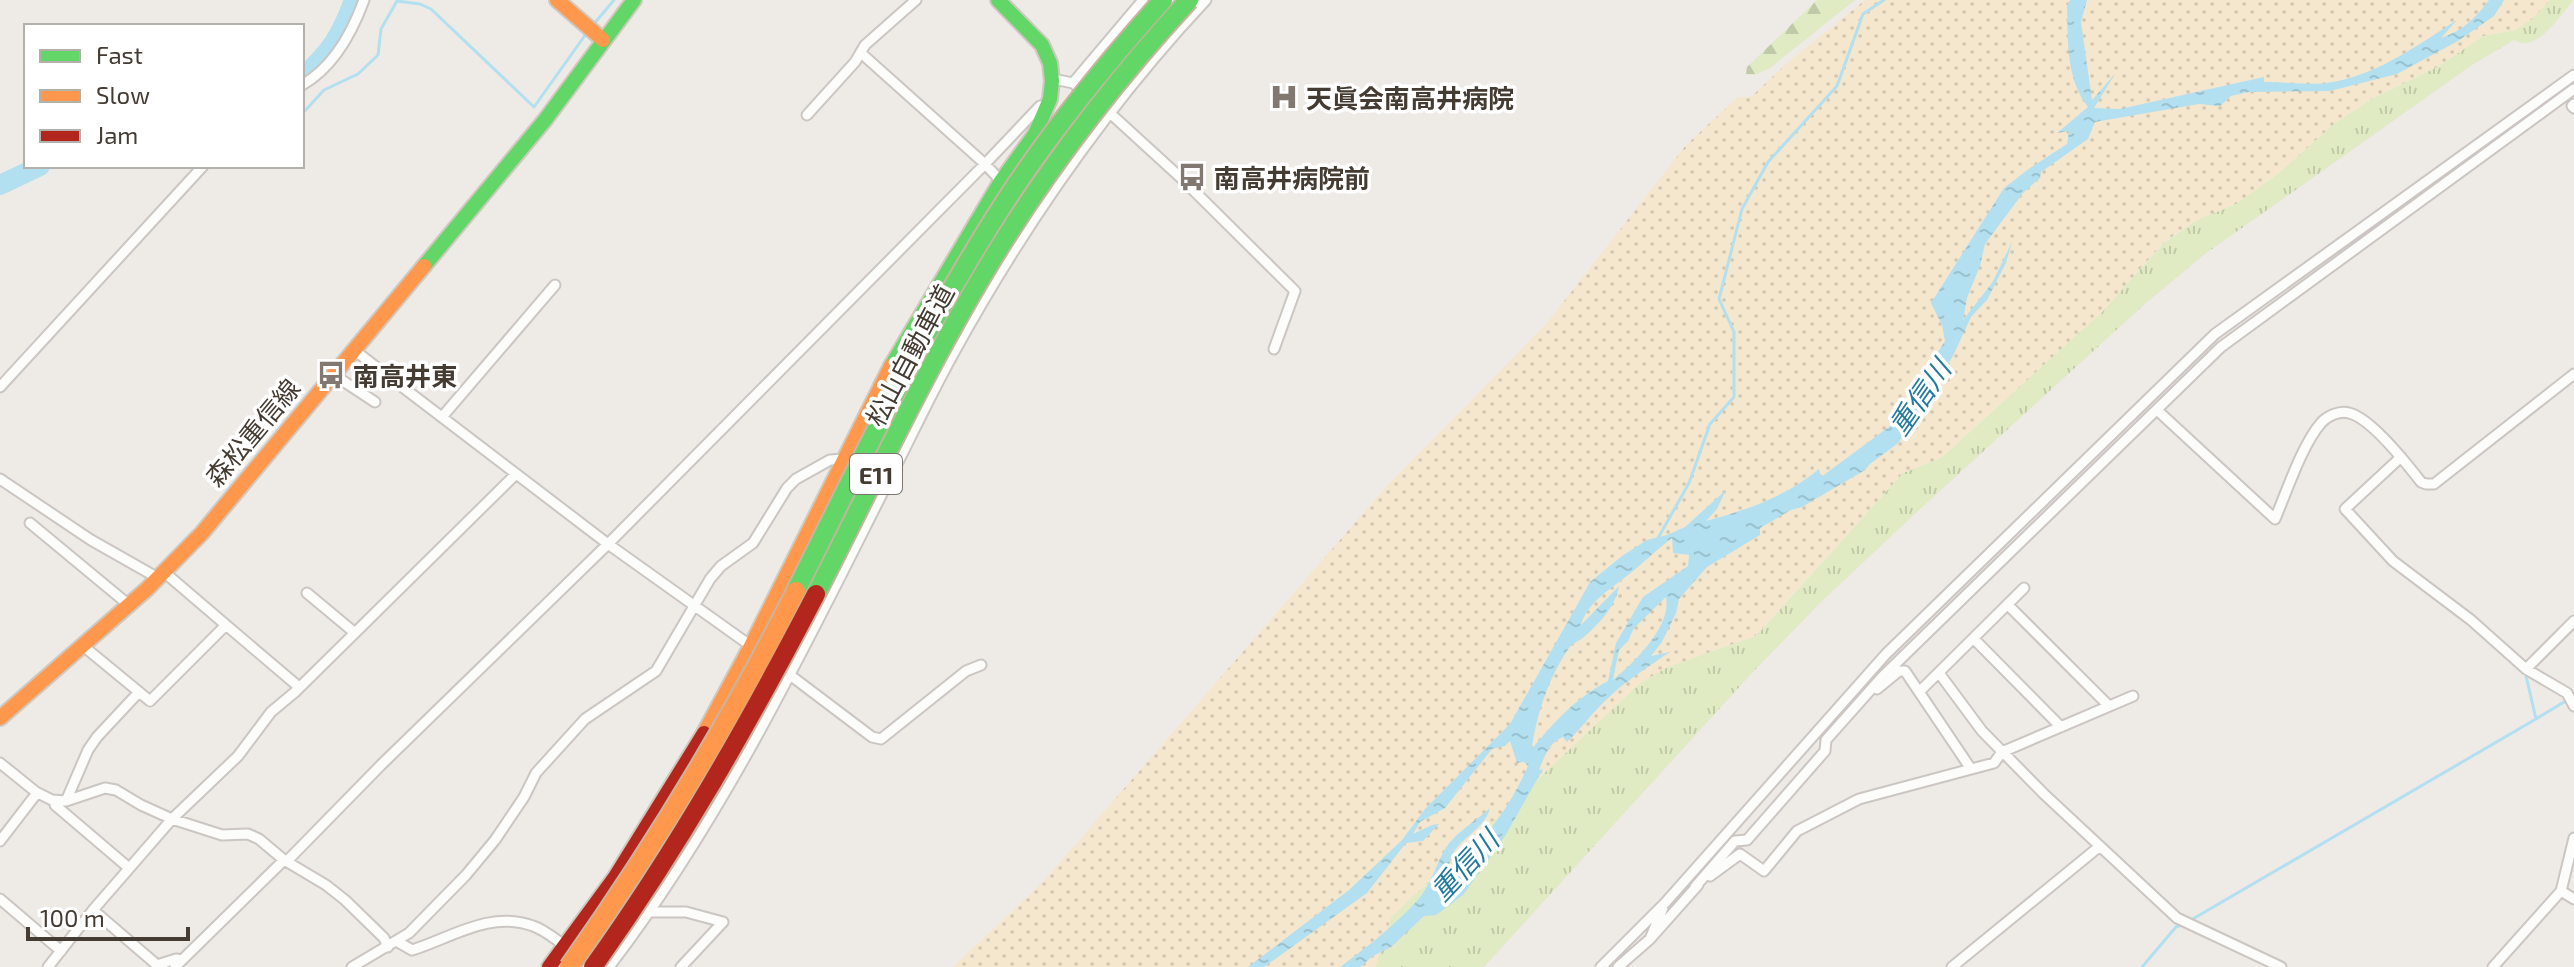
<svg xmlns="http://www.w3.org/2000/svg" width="2574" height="967" viewBox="0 0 2574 967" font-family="'Exo 2','Noto Sans JP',sans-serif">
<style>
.grass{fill:url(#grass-tufts)}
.forest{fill:url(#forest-firs)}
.sand{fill:url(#sand-dots)}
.water{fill:url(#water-ripples);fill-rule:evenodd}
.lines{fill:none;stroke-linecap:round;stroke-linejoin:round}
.stream{stroke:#b2e0f0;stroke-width:3}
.river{stroke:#b2e0f0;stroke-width:20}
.street-casing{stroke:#cbc6c2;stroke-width:13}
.fast-casing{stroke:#cfc8be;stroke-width:18}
.slow-casing{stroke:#cfc8be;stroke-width:18}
.jam-casing{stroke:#cfc8be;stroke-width:18}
.street{stroke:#fcfcfb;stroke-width:9}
.fast{stroke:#63d668;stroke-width:14}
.slow{stroke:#ff974d;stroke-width:14}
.jam{stroke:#b3261e;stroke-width:14}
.fast-bridge-casing{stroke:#c8b49f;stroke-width:22;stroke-linecap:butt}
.slow-bridge-casing{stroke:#c8b49f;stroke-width:22;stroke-linecap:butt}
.jam-bridge-casing{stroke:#c8b49f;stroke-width:22;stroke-linecap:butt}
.fast-bridge{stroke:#63d668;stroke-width:18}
.slow-bridge{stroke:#ff974d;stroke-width:18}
.jam-bridge{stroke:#b3261e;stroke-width:18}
.labels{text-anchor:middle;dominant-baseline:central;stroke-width:7;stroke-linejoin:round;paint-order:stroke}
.shield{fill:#fff;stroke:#7c7670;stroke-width:2}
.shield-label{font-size:24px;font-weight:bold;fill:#443b32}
.poi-label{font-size:26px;font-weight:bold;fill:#443b32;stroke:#fff;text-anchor:start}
.street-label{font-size:26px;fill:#443b32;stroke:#fff}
.water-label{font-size:28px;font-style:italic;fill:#227a9d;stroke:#fff}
</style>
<defs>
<pattern id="grass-tufts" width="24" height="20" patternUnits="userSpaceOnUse" patternTransform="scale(2)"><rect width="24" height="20" fill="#e0eac3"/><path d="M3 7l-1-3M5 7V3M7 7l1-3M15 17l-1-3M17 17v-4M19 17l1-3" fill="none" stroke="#c1caa8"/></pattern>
<pattern id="forest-firs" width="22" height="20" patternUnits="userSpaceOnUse" patternTransform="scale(2)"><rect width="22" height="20" fill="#e0eac3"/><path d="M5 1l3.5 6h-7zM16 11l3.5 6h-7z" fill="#c1caa8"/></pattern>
<pattern id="sand-dots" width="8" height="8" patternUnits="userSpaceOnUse" patternTransform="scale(2)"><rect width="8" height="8" fill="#f5e7ce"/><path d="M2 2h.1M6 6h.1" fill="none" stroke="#d3c7b1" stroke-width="1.8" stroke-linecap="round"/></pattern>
<pattern id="water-ripples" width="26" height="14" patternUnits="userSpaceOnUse" patternTransform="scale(2)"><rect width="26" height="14" fill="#b2e0f0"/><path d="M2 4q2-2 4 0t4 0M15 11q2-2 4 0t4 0" fill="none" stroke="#9ac1ce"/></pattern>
</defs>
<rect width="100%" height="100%" fill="#eeeae6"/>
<path class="grass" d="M2550,0H2573C2561,15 2536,54 2514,40L2472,65L2205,254L2146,303L1918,511L1821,602L1752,673L1484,967H1375L1391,917L1640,683L1667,667L1756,636L1903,473L1941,458L2102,312L2164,243L2197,220L2236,204L2279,173L2335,123L2372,99L2439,66L2483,36L2515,30L2532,19Z"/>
<path class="forest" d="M1817,0H1855L1770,68L1754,75L1746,74L1747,67Z"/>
<path class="sand" d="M1865,0H2550L2532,19L2515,30L2483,36L2439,66L2371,99L2335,123L2279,173L2236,204L2197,220L2164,242L2102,312L1941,458L1903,473L1755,636L1668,667L1640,683L1391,917L1375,967H953L1042,883L1386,487L1547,323L1686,145L1738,97H1751L1786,64Z"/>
<path class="water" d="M2070,0H2087L2081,22L2092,100L2115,74L2094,108L2120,109L2264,77V82C2284,82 2315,86 2333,82C2379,74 2419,44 2457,20L2441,38C2462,31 2476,18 2489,0H2504L2494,16L2458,41L2397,74L2330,91L2249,92L2231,96L2220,106L2199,104L2095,122L2088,139L2041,172L2040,178L2023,193L1985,244L1980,266L1967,298L1963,320L1992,283L2012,242L2006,263L1987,300L1971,317L1953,356L1916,416L1917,420L1897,444L1870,464L1865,470L1802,507L1791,510L1760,528V535L1707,567L1679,599L1676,613L1662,642L1651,656L1670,652C1648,667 1625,681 1605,701C1592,713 1581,729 1567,742L1563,737C1549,742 1544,758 1539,770L1543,769L1505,836L1463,895L1436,915L1424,916L1391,947L1373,956L1360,967H1340C1367,947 1394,926 1417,901C1430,887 1435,867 1444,851C1453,834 1476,821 1490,808C1484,833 1449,841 1449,868C1484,845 1511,804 1528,766L1524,762L1517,763L1510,741L1505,746L1492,749L1445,808L1420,822L1413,834L1432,825L1439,824L1423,841L1406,843L1367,893L1264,967H1248L1349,890L1402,840L1425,809L1510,724L1590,582L1622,556L1647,540L1667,535L1685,527L1726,490L1717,509L1706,521C1747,510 1787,496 1819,469L1821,477L1890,426L1945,341L1942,325L1931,303L2004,188L2030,168L2067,144L2069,131L2057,133L2088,107C2066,79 2068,42 2067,7ZM1672,538L1673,553L1689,555L1688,566L1643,597L1616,643L1608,681C1578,696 1552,724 1532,749C1536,715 1549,677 1569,648C1573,643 1579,641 1584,637C1599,624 1616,606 1619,586L1581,625C1587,604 1606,592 1623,579C1640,566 1655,551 1672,538ZM1666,597C1672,626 1634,663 1613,680L1619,650L1628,641L1634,628Z"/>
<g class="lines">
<path class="stream" d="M593,25L614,0
M302,114L324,90L358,74L378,55L381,29L397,1L420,4L431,9L534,107L586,34
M1657,540L1689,483L1710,424L1734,397V332L1719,299L1742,209L1768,162L1837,86L1863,14L1884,0
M2554,647L2574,627
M2536,719L2574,696
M2191,920L2536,719L2526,676L2540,661
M2142,967L2176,927L2184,924"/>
<path class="river" d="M302,78C331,51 340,38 354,0
M0,185L40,166"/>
<defs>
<path id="street" d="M861,53L985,164L1040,106H1049
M1053,79L1073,83L1111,114L1181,178L1295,291L1274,349
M1073,83L1143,0
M302,85C334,67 352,33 364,0
M2574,104L2572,106L2574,108
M807,115L855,62L865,45L916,0
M354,350L608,544L751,646
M334,375L375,402
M0,387L203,166
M2157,410L2275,519C2287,491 2302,445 2321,423C2327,416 2340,410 2349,413C2371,418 2407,464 2421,482L2426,484H2434L2574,374
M442,417L555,285
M2401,457L2345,509L2393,561L2471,620L2526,669L2567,693L2574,706
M0,479L91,540L158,578
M30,523L129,605
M307,593L355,633
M2008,605L2109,706
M226,625L299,687
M1974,639L2061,727
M82,645L150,701L226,625L164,572
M2526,669L2574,621
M1939,673L1982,731L2044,794L2177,918L2281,967
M790,675L872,737L881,739L966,671L981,665
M1877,689L1899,671H1905L1971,769
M1920,691L2024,588
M0,763L36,792L52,800L66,801L105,788L116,790L141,805L172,819L222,835L248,834L259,839L284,860L326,885L345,900L384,938L388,947
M66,801L88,750L97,737L139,692
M55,805L129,868
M0,841L37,793
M287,861L381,765L608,544L985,164L1001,181
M1710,876L1740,854L1764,871L1797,831L1859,799L1994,763L2002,752L2133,696
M1695,887L1735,841L1747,840L1825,751L1826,740L1882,677L2221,347L2574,89
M2561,891L2574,899
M0,899L61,951
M93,910L157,965L176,959L182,960
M650,912H686L723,922L681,967
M1650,939L1698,885
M398,942L412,950C451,938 490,910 533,926C545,930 555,939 565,946
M48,967L93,910L172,819L238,756L271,712L295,692L516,474
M175,967L284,860
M352,967L409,933L466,875L495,840L524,797L536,773L585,719L656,671L710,579L721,566L753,543L787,488L796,479L830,460L844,459
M609,967C724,817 806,644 891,476C911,437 930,396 951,358C1022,228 1105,108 1206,0
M1601,967L1665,903L1886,654L2215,334L2574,75
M1618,967L1650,939L1663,908
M1952,967L2100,846
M2493,967L2561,891L2574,838"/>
<path id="fast" d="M424,266L545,120L634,0
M891,366L1001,181L1035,134L1050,99L1052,81L1050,63L1042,45L998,0"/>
<path id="slow" d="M557,0L603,40
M0,718L147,589L202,533L424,266
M704,733L751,646L891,366"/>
<path id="jam" d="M549,967L615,877L704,733"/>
</defs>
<use href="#street" class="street-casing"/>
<use href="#fast" class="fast-casing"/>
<use href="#slow" class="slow-casing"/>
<use href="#jam" class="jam-casing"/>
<use href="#street" class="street"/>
<use href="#fast" class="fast"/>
<use href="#slow" class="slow"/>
<use href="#jam" class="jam"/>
<defs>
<path id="fast-bridge" d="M796,591C865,453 930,314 1016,185C1060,120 1110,59 1163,0
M816,594C876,477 931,357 1001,245C1056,157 1119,76 1189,0"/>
<path id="slow-bridge" d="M569,967C654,847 730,722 796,591"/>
<path id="jam-bridge" d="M593,967C678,848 749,723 816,594"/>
</defs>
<use href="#fast-bridge" class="fast-bridge-casing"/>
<use href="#slow-bridge" class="slow-bridge-casing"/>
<use href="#jam-bridge" class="jam-bridge-casing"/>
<use href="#fast-bridge" class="fast-bridge"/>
<use href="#slow-bridge" class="slow-bridge"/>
<use href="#jam-bridge" class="jam-bridge"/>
</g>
<defs>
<symbol id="hospital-bare" viewBox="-9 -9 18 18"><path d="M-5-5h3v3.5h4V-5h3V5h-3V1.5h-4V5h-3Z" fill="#807871" stroke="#fff" stroke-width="2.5" paint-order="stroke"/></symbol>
<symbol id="bus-bare" viewBox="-9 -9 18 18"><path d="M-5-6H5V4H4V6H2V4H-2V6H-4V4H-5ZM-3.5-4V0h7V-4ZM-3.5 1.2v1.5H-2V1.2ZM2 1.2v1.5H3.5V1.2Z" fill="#807871" stroke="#fff" stroke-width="2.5" paint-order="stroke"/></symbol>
</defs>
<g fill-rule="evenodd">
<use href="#hospital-bare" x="1264" y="77" width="40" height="40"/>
<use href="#bus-bare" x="1172" y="157" width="40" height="40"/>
<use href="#bus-bare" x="311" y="355" width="40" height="40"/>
</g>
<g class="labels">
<rect class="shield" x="850" y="454" width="52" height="40" rx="6"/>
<g class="shield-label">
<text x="876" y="474">E11</text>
</g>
<g class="poi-label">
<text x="1306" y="97">天眞会南高井病院</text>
<text x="1214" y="177">南高井病院前</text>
<text x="353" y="375">南高井東</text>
</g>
<g class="street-label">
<text transform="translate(909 355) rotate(-62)">松山自動車道</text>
<text transform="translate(252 432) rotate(-50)">森松重信線</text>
</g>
<g class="water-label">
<text transform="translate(1919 397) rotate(-55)">重信川</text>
<text transform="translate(1464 865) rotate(-47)">重信川</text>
</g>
</g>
<rect x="24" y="24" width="280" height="144" fill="#ffffff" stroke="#b4b1ad" stroke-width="2"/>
<rect x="40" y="50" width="40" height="12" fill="#63d668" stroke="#b4b1ad" stroke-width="2"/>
<text x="96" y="64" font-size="24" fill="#443b32">Fast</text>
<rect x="40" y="90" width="40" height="12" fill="#ff974d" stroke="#b4b1ad" stroke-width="2"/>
<text x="96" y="104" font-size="24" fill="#443b32">Slow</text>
<rect x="40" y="130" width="40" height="12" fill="#b3261e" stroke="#b4b1ad" stroke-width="2"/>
<text x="96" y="144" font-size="24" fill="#443b32">Jam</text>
<path d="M28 927v12h160v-12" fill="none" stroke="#443b32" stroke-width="4"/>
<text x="40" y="927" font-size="24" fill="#443b32" stroke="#ffffff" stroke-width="6" paint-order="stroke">100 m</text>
</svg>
